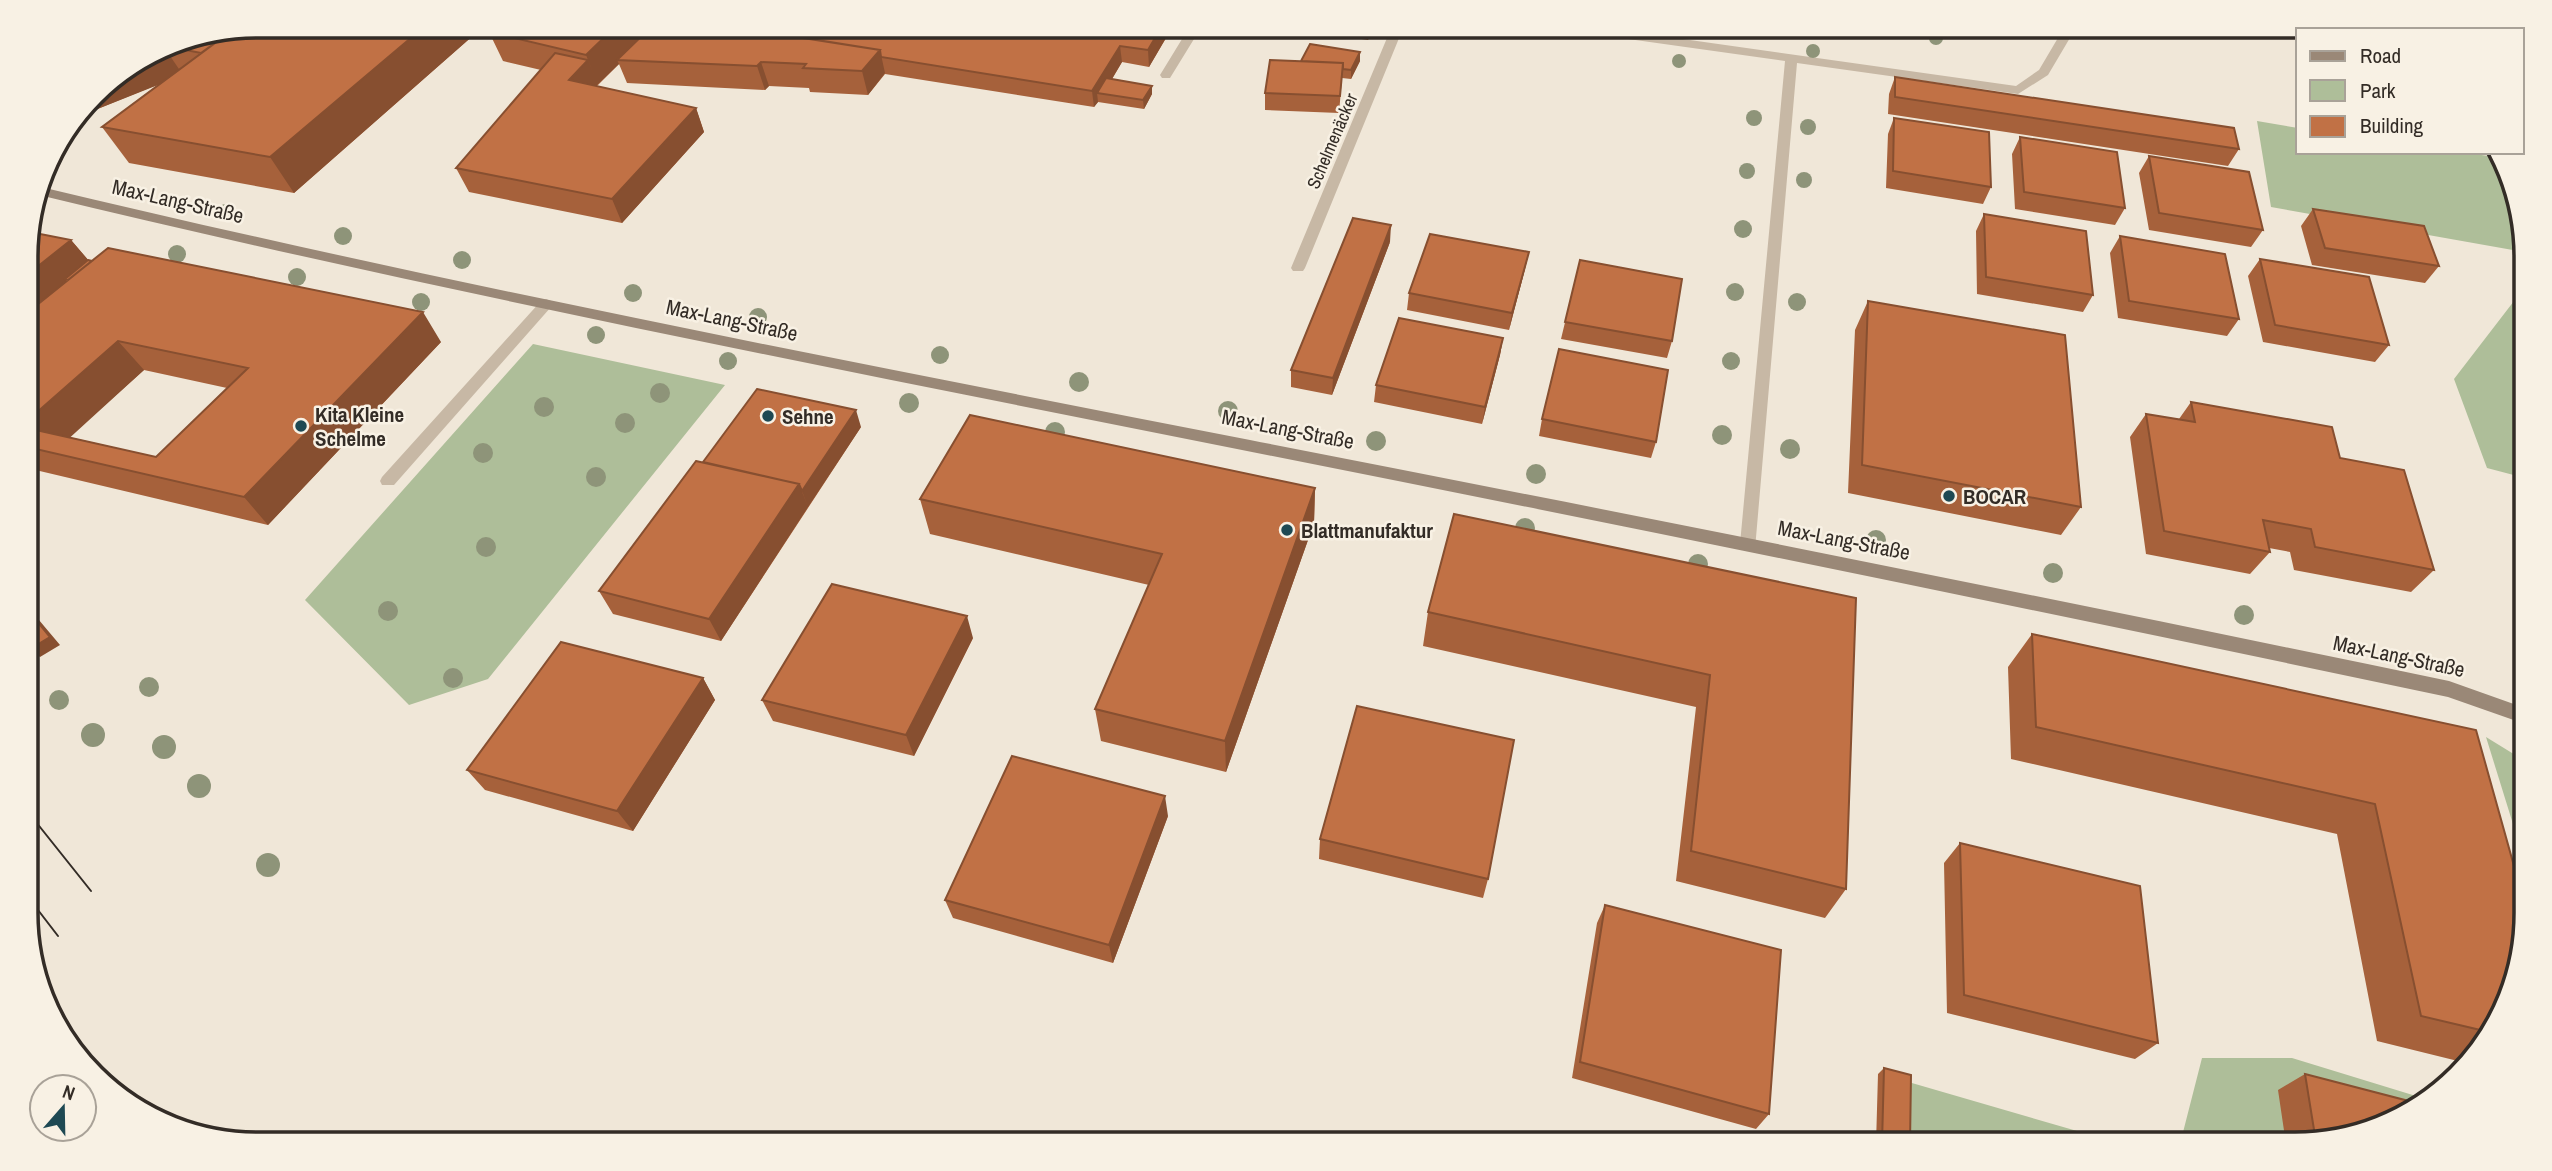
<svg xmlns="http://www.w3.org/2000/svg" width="2552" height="1171" viewBox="0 0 2552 1171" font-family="'Archivo Narrow',sans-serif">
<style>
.green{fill:#aebe99}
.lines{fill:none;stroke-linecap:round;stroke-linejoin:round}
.service{fill:#c7b8a5;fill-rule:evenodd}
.minor{fill:#c7b8a5;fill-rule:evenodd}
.secondary{fill:#9a8877;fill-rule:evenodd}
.tram{stroke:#332c26;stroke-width:2}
.tree{fill:#8e9479}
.wall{fill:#a6613b;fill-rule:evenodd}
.shaded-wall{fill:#874f30}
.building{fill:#c17145;stroke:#874f30;stroke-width:2}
.poi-dot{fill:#1e4953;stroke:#f8f1e4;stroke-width:2.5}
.labels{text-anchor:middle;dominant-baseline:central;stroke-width:5;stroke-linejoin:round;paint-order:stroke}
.far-street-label{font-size:18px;fill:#332c26;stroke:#f8f1e4}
.street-label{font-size:21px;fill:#332c26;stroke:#f8f1e4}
.poi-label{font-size:21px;font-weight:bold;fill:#332c26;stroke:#f8f1e4;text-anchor:start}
.rim{fill:none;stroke:#332c26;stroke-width:3.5}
</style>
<rect width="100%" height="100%" fill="#f0e7d8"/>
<path class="green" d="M2257,121L2298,128V152H2461L2495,157L2524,228V252L2271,207Z
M2524,288L2525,478L2487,468L2454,379Z
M533,344L725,385L488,679L409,705L305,600Z
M2486,737L2525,761L2526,866Z
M2202,1058H2292L2429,1100L2423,1106L2286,1144H2180Z
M1905,1081L2077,1131L2147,1144H1904Z"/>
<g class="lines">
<path class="service" d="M634,26H694L671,35Z
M1190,26H1202L1170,78H1162L1160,75Z
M546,299L551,301V307L394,485H382L380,481L382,477L541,301Z"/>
<path class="minor" d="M1392,26H1404L1305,268L1303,271H1293L1291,268Z
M1558,26H1591L2016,86L2039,70L2065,26H2077L2048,75L2018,94L1797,63L1755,549L1749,551L1740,544L1785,61L1564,30Z"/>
<path class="secondary" d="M41,187C442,283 846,361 1250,440C1650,518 2050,598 2449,681L2525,708V724L2448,697C2045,612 1641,529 1237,449C837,369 436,291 39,195Z"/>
<path class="tram" d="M28,812L91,891
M28,897L58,936"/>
</g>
<g class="tree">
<circle cx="1936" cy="38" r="7"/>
<circle cx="1813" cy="51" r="7"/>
<circle cx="1679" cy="61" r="7"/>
<circle cx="1754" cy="118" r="8"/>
<circle cx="1808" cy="127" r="8"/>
<circle cx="1747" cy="171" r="8"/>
<circle cx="1804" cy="180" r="8"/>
<circle cx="119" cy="189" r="8"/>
<circle cx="226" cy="212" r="8"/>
<circle cx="1743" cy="229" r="9"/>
<circle cx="343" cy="236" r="9"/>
<circle cx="177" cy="254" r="9"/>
<circle cx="462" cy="260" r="9"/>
<circle cx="297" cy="277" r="9"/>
<circle cx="1735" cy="292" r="9"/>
<circle cx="633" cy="293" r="9"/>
<circle cx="421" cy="302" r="9"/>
<circle cx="1797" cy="302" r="9"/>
<circle cx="758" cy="317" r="9"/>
<circle cx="596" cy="335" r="9"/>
<circle cx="940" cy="355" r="9"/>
<circle cx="728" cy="361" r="9"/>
<circle cx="1731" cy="361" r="9"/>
<circle cx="1079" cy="382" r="10"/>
<circle cx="660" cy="393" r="10"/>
<circle cx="909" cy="403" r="10"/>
<circle cx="544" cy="407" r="10"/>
<circle cx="1228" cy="411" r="10"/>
<circle cx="625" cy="423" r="10"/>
<circle cx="1055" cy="432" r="10"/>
<circle cx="1722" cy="435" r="10"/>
<circle cx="1376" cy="441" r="10"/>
<circle cx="1790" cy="449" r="10"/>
<circle cx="483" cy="453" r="10"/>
<circle cx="1536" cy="474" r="10"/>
<circle cx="596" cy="477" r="10"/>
<circle cx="1525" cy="528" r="10"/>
<circle cx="1876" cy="540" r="10"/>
<circle cx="486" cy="547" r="10"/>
<circle cx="1698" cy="564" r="10"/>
<circle cx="2053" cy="573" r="10"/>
<circle cx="388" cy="611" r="10"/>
<circle cx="2244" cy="615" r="10"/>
<circle cx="453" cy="678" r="10"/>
<circle cx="149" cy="687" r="10"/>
<circle cx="59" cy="700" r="10"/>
<circle cx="93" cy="735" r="12"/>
<circle cx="164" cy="747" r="12"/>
<circle cx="199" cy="786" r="12"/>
<circle cx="268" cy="865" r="12"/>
</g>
<path class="wall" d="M257,26H484L294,193L129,163L102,127L159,84L80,116L105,84L169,44Z
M813,26H1173L1149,67L1122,62L1112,79L1152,86V94L1144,109L1098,102L1094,107L885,74L868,95L810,92L809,88L769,86L765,90L627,83L619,64L597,86L696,108L704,132L622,223L469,192L456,168L541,70L503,61L489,32L643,35L669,30L792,28L795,37L803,38Z
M1278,26H1374L1368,40Z
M1301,61H1360L1351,79L1342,78L1339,113L1265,110V93Z
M1895,77L2239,149L2228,166L1888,114L1889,94Z
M1894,118L1991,187L1983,204L1886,188L1888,134Z
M2020,137L2125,208L2115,225L2015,209L2012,154Z
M2149,156L2263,230L2251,247L2149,230L2139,173Z
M2313,209L2439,266L2425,283L2312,265L2301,226Z
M1984,214L2093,295L2083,312L1977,294L1976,231Z
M2120,236L2239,319L2227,336L2118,318L2110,253Z
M71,240L88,260L441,342L268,525L27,468V242ZM144,370L227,388L156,457L69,437Z
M1390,242L1332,395L1291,387V370Z
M1529,252L1525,269L1509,330L1407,310L1409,293Z
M2260,259L2389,345L2375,362L2263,342L2248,276Z
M1580,260L1672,341L1667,358L1561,339Z
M1868,301L2081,507L2061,535L1848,493L1855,330Z
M1503,338L1500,355L1482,424L1374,402L1376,385Z
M2191,402L2340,458L2434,570L2411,592L2294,570L2290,552L2269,548L2270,552L2250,574L2146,554L2130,437L2146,414L2179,419Z
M1542,419L1656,442L1651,458L1539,436Z
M861,427L721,641L613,614L599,591L703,462Z
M1315,488L1314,523L1226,772L1101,741L1095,709L1149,585L930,534L920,499Z
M1856,598L1846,889L1825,918L1676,881L1696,707L1423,646L1428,612Z
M2032,634L2476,730L2508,1002L2470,1064L2377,1041L2337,834L2011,759L2008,667Z
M973,638L914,756L773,721L762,700Z
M703,678L715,700L633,831L485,790L467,770Z
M1168,816L1113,963L953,918L945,900Z
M1320,839L1488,879L1483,898L1319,859Z
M1960,843L2158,1043L2135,1059L1947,1013L1944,863Z
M1605,905L1769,1114L1756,1129L1572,1078L1597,923Z
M1884,1068L1910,1144H1876L1878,1074Z
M2305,1074L2424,1105L2309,1144H2286L2278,1090Z"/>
<path class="shaded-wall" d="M425,26H484L294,193L270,157Z
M616,26H640L644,38L617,60L619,64L598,84L586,55Z
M1162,26H1173L1149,67L1148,50Z
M1369,26H1374L1368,40Z
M792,28L799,51L786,35Z
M1120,46L1122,62L1103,94L1097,93L1098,102L1094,107L1092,91Z
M164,47L183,75L80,116L105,84Z
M880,50L885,73L868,95L862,71Z
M1360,52V61L1351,79V70Z
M588,60L598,84L580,103L569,80Z
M761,62L769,86L765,90L757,66Z
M1152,86V94L1144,109L1143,100Z
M696,108L704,132L622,223L612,199Z
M1391,225L1390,242L1332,395L1333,378Z
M71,240L96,269L65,279L73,288L27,325V275Z
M1529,252L1525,269L1509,330L1512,313Z
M423,312L441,342L268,525L244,497Z
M1503,338L1500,355L1482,424L1485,407Z
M118,341L144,370L53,453L27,433V421Z
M856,410L861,427L808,507L802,491Z
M799,484L808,507L721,641L709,619Z
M1315,488L1314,523L1226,772L1225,741Z
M28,607L60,645L40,657L30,649Z
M967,616L973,638L914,756L906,735Z
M703,678L715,700L633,831L617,811Z
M1165,796L1168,816L1113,963L1109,945Z"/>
<path class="building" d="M257,26H425L270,157L102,127L230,32Z
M496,26H616L586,55L489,32Z
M672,26H784L792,28L786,35L880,50L862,71L803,68L806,64L761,62L757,66L617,60L651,27L669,30Z
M813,26H1162L1148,50L1120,46L1092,91L881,57L880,50L803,38Z
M230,32L201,53L165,46L169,44Z
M1310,44L1360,52L1351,70L1343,69V63L1301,61Z
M555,53L588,60L569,80L696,108L612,199L456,168Z
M1270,60L1343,63L1340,96L1265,93Z
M1895,77L2234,128L2239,149L1895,97Z
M1106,78L1152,86L1143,100L1097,93Z
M1894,118L1989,132L1991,187L1893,171Z
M2020,137L2117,152L2125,208L2024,192Z
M2149,156L2249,172L2263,230L2159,213Z
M2313,209L2424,226L2439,266L2325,248Z
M1984,214L2086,231L2093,295L1986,277Z
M1353,218L1391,225L1333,378L1291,370Z
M30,232L71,240L27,275V242Z
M1430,234L1529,252L1512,313L1409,293Z
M2120,236L2225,254L2239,319L2129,301Z
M108,248L423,312L244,497L27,447V428L156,457L248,368L118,341L27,421V313Z
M2260,259L2369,277L2389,345L2275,325Z
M88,260L92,261L68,280L65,279Z
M1580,260L1682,279L1672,341L1565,322Z
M1868,301L2065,335L2081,507L1862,465Z
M1399,318L1503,338L1485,407L1376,385Z
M1559,349L1668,370L1656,442L1542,419Z
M757,389L856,410L802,491L799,484L703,462Z
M2191,402L2332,427L2340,458L2404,470L2434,570L2315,547L2311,529L2263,520L2270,552L2164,531L2146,414L2195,422Z
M970,415L1315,488L1225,741L1095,709L1162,554L920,499Z
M696,461L799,484L709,619L599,591Z
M1454,514L1856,598L1846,889L1691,851L1710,675L1428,612Z
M832,584L967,616L906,735L762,700Z
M28,610L50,637L30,649L28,646Z
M2032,634L2476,730L2526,909V914L2508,1002L2489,1032L2421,1016L2375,804L2036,727Z
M561,642L703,678L617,811L467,770Z
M1357,706L1514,740L1488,879L1320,839Z
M1012,756L1165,796L1109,945L945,900Z
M1960,843L2140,886L2158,1043L1964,995Z
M1605,905L1781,950L1769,1114L1580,1062Z
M1884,1068L1911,1075L1910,1144H1882Z
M2305,1074L2424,1105L2316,1142Z"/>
<g class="poi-dot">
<circle cx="768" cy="416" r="7"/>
<circle cx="301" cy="426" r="7"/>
<circle cx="1949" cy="496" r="7"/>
<circle cx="1287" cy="530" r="7"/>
</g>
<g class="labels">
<g class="far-street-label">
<text transform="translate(1332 141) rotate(-67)">Schelmenäcker</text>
</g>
<g class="street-label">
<text transform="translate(178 201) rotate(13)">Max-Lang-Straße</text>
<text transform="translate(732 320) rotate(12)">Max-Lang-Straße</text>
<text transform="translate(1288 429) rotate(11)">Max-Lang-Straße</text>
<text transform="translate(1844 540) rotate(11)">Max-Lang-Straße</text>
<text transform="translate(2399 656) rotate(12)">Max-Lang-Straße</text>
</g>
<g class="poi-label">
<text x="315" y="414">Kita Kleine<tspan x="315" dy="24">Schelme</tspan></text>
<text x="782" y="416">Sehne</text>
<text x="1963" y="496">BOCAR</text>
<text x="1301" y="530">Blattmanufaktur</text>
</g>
</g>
<path d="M0 0H2552V1171H0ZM257 38H2295A219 219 0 0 1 2514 257V913A219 219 0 0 1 2295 1132H257A219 219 0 0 1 38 913V257A219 219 0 0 1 257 38Z" fill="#f8f1e4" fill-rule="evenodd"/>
<path class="rim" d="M257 38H2295A219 219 0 0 1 2514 257V913A219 219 0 0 1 2295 1132H257A219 219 0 0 1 38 913V257A219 219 0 0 1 257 38Z"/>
<rect x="2296" y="28" width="228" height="126" fill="#f8f1e4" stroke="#a9a298" stroke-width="2"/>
<rect x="2310" y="51" width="35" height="10" fill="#9a8877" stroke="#a9a298" stroke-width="2"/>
<text x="2360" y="63" font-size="21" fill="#332c26">Road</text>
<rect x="2310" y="80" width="35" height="21" fill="#aebe99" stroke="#a9a298" stroke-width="2"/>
<text x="2360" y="98" font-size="21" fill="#332c26">Park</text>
<rect x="2310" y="116" width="35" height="21" fill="#c17145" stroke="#a9a298" stroke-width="2"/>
<text x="2360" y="133" font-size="21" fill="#332c26">Building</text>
<g transform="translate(63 1108) rotate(20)"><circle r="33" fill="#f8f1e4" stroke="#a9a298" stroke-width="2"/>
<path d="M0-5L12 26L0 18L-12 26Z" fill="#1e4953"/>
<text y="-10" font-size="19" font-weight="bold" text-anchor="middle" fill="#332c26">N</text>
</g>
</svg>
